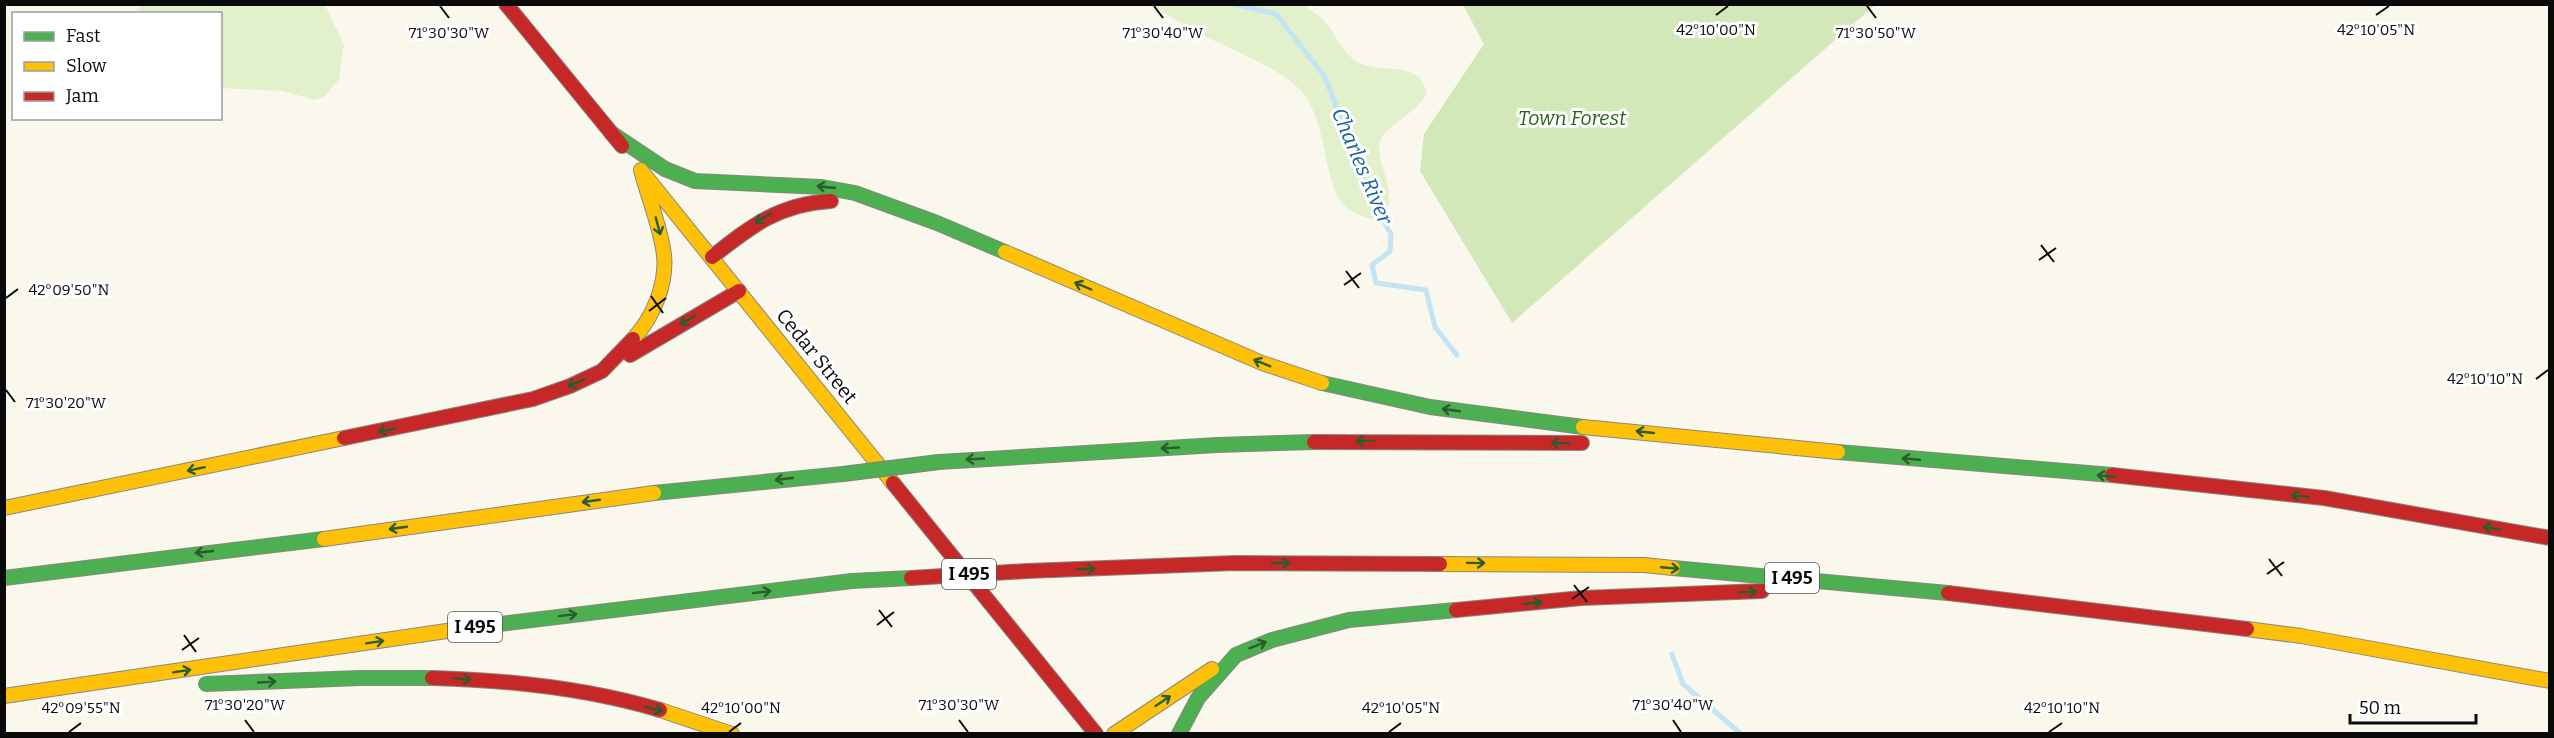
<svg xmlns="http://www.w3.org/2000/svg" width="2554" height="738" viewBox="0 0 2554 738" font-family="Bitter,serif">
<style>
.green{fill:#e2f0cc}
.forest{fill:#d2e8b9}
.lines{fill:none;stroke-linecap:round;stroke-linejoin:round}
.stream{stroke:#c2e4f5;stroke-width:5}
.fast-casing{stroke:#898783;stroke-width:16}
.slow-casing{stroke:#898783;stroke-width:16}
.jam-casing{stroke:#898783;stroke-width:16}
.fast{stroke:#4caf50;stroke-width:14}
.slow{stroke:#ffc107;stroke-width:14}
.jam{stroke:#c62828;stroke-width:14}
.fast-bridge-casing{stroke:#7f7e7a;stroke-width:16;stroke-linecap:butt}
.jam-bridge-casing{stroke:#7f7e7a;stroke-width:16;stroke-linecap:butt}
.fast-bridge{stroke:#4caf50;stroke-width:14}
.jam-bridge{stroke:#c62828;stroke-width:14}
.oneway{stroke:#2b5c2d}
.ticks{fill:none;stroke:#0a0a0a;stroke-width:2}
.labels{text-anchor:middle;dominant-baseline:central;stroke-width:6;stroke-linejoin:round;paint-order:stroke}
.shield{fill:#fff;stroke:#545454;stroke-width:1.5}
.shield-label{font-size:18px;font-weight:bold;fill:#0a0a0a}
.park-label{font-size:20px;font-style:italic;fill:#296419;stroke:#fff}
.street-label{font-size:20px;fill:#0a0a0a;stroke:#fff}
.water-label{font-size:21px;font-style:italic;fill:#1062a0;stroke:#fff}
.ticks-label{font-size:15px;text-anchor:middle;fill:#0a0a0a;stroke:#fff;stroke-width:6;stroke-linejoin:round;paint-order:stroke}
</style>
<rect width="100%" height="100%" fill="#faf7ed"/>
<path class="green" d="M142,5H325L344,45L339,79L325,96L315,100L283,91L221,88L220,14L133,13Z
M1152,5H1303C1312,11 1321,16 1328,25C1336,36 1342,50 1353,59C1379,78 1418,56 1427,93C1415,115 1389,123 1381,139C1372,159 1399,187 1385,215L1374,220C1364,216 1353,214 1345,206C1322,183 1329,125 1302,92C1281,67 1217,44 1187,27C1175,20 1164,12 1152,5Z"/>
<path class="forest" d="M1463,5H1875L1512,323L1420,171L1424,134L1484,44Z"/>
<g class="lines">
<path class="stream" d="M1233,4L1276,14L1325,77L1373,203L1391,234L1390,251L1372,265L1376,283L1426,290L1435,327L1457,355
M1672,654L1683,684L1741,734"/>
<defs>
<path id="fast" d="M611,133L665,169L695,181L822,187L855,193L937,223L1005,252
M1322,383L1430,407L1583,427
M1838,452L2112,475
M939,462L1217,445L1314,442
M654,493L843,474
M1673,568L1948,593
M4,578L324,539
M467,628L852,581L911,578
M206,684L360,678H432
M1179,734L1198,698L1236,655L1272,640L1349,620L1456,610"/>
<path id="slow" d="M643,173L893,483
M1005,252L1262,363L1322,383
M633,339C653,318 667,284 664,255C661,228 648,197 641,170
M1583,427L1838,452
M4,508L344,438
M324,539L654,493
M1440,564L1644,565L1673,568
M2247,629L2301,636L2550,681
M4,696L467,628
M660,710L732,734
M1114,734L1212,669"/>
<path id="jam" d="M506,4L622,146
M712,257C751,226 779,204 831,201
M630,355L739,291
M344,438L533,399L570,386L602,371L633,339
M1314,442L1582,443
M2112,475L2324,498L2550,538
M893,483L1096,734
M1027,571L1235,563L1440,564
M1948,593L2247,629
M1456,610L1582,598L1762,591
M432,678C510,680 586,688 660,710"/>
</defs>
<use href="#fast" class="fast-casing"/>
<use href="#slow" class="slow-casing"/>
<use href="#jam" class="jam-casing"/>
<use href="#fast" class="fast"/>
<use href="#slow" class="slow"/>
<use href="#jam" class="jam"/>
<defs>
<path id="fast-bridge" d="M843,474L939,462"/>
<path id="jam-bridge" d="M911,578L1027,571"/>
</defs>
<use href="#fast-bridge" class="fast-bridge-casing"/>
<use href="#jam-bridge" class="jam-bridge-casing"/>
<use href="#fast-bridge" class="fast-bridge"/>
<use href="#jam-bridge" class="jam-bridge"/>
</g>
<defs><path id="oneway-shaft" d="M-6 0H5M1.5-3L5.5 0L1.5 3" fill="none" stroke-width="1.6" stroke-linecap="round" stroke-linejoin="round" transform="scale(1.5)"/></defs>
<g class="oneway">
<use href="#oneway-shaft" transform="translate(826 187) rotate(-174)"/>
<use href="#oneway-shaft" transform="translate(763 218) rotate(149)"/>
<use href="#oneway-shaft" transform="translate(658 226) rotate(75)"/>
<use href="#oneway-shaft" transform="translate(1083 286) rotate(-157)"/>
<use href="#oneway-shaft" transform="translate(688 320) rotate(150)"/>
<use href="#oneway-shaft" transform="translate(1262 363) rotate(-158)"/>
<use href="#oneway-shaft" transform="translate(576 383) rotate(155)"/>
<use href="#oneway-shaft" transform="translate(1451 410) rotate(-172)"/>
<use href="#oneway-shaft" transform="translate(387 430) rotate(168)"/>
<use href="#oneway-shaft" transform="translate(1645 432) rotate(-174)"/>
<use href="#oneway-shaft" transform="translate(1365 441) rotate(179)"/>
<use href="#oneway-shaft" transform="translate(1560 443) rotate(-179)"/>
<use href="#oneway-shaft" transform="translate(1170 448) rotate(177)"/>
<use href="#oneway-shaft" transform="translate(975 459) rotate(177)"/>
<use href="#oneway-shaft" transform="translate(1911 459) rotate(-175)"/>
<use href="#oneway-shaft" transform="translate(196 469) rotate(168)"/>
<use href="#oneway-shaft" transform="translate(2106 476) rotate(-175)"/>
<use href="#oneway-shaft" transform="translate(784 479) rotate(174)"/>
<use href="#oneway-shaft" transform="translate(2300 496) rotate(-174)"/>
<use href="#oneway-shaft" transform="translate(591 501) rotate(172)"/>
<use href="#oneway-shaft" transform="translate(398 528) rotate(172)"/>
<use href="#oneway-shaft" transform="translate(2492 528) rotate(-170)"/>
<use href="#oneway-shaft" transform="translate(204 552) rotate(174)"/>
<use href="#oneway-shaft" transform="translate(1281 563)"/>
<use href="#oneway-shaft" transform="translate(1476 563) rotate(1)"/>
<use href="#oneway-shaft" transform="translate(1670 568) rotate(5)"/>
<use href="#oneway-shaft" transform="translate(1086 569) rotate(-2)"/>
<use href="#oneway-shaft" transform="translate(762 592) rotate(-7)"/>
<use href="#oneway-shaft" transform="translate(1748 592) rotate(-3)"/>
<use href="#oneway-shaft" transform="translate(1533 603) rotate(-6)"/>
<use href="#oneway-shaft" transform="translate(568 615) rotate(-7)"/>
<use href="#oneway-shaft" transform="translate(375 642) rotate(-9)"/>
<use href="#oneway-shaft" transform="translate(1258 645) rotate(-22)"/>
<use href="#oneway-shaft" transform="translate(182 671) rotate(-9)"/>
<use href="#oneway-shaft" transform="translate(462 679) rotate(5)"/>
<use href="#oneway-shaft" transform="translate(267 682) rotate(-3)"/>
<use href="#oneway-shaft" transform="translate(1163 701) rotate(-34)"/>
<use href="#oneway-shaft" transform="translate(654 709) rotate(16)"/>
</g>
<path class="ticks" d="M440,6L449,18M1154,6L1163,18M1867,6L1876,18M1716,15L1728,6M2376,15L2389,6M2041,245L2054,262M2039,260L2056,248M1346,271L1359,288M1344,285L1361,273M651,296L663,313M6,298L18,289M649,311L666,298M2536,379L2548,370M6,390L15,402M2269,559L2282,576M2267,574L2284,562M1574,585L1587,602M1572,599L1589,587M879,610L892,627M877,625L894,612M184,635L196,652M182,650L199,638M245,720L254,732M959,720L968,732M1673,720L1681,732M69,732L81,723M729,732L741,723M1389,732L1401,723M2049,732L2062,723"/>
<g class="labels">
<g class="shield">
<rect x="942" y="559" width="54" height="30" rx="4.5"/>
<rect x="1765" y="563" width="54" height="30" rx="4.5"/>
<rect x="448" y="612" width="54" height="30" rx="4.5"/>
</g>
<g class="shield-label">
<text x="969" y="574">I 495</text>
<text x="1792" y="578">I 495</text>
<text x="475" y="627">I 495</text>
</g>
<g class="park-label">
<text x="1572" y="118">Town Forest</text>
</g>
<g class="street-label">
<text transform="translate(817 356) rotate(51)">Cedar Street</text>
</g>
<g class="water-label">
<text transform="translate(1362 166) rotate(67)">Charles River</text>
</g>
</g>
<g class="ticks-label">
<text x="1716" y="35">42°10'00"N</text>
<text x="2376" y="35">42°10'05"N</text>
<text x="449" y="38">71°30'30"W</text>
<text x="1163" y="38">71°30'40"W</text>
<text x="1876" y="38">71°30'50"W</text>
<text x="69" y="295">42°09'50"N</text>
<text x="2485" y="384">42°10'10"N</text>
<text x="66" y="408">71°30'20"W</text>
<text x="245" y="710">71°30'20"W</text>
<text x="959" y="710">71°30'30"W</text>
<text x="1673" y="710">71°30'40"W</text>
<text x="81" y="713">42°09'55"N</text>
<text x="741" y="713">42°10'00"N</text>
<text x="1401" y="713">42°10'05"N</text>
<text x="2062" y="713">42°10'10"N</text>
</g>
<rect width="2554" height="738" fill="none" stroke="#0a0a0a" stroke-width="12"/>
<rect x="12" y="12" width="210" height="108" fill="#ffffff" stroke="#9d9d9d" stroke-width="1.5"/>
<rect x="24" y="32" width="30" height="9" fill="#4caf50" stroke="#9d9d9d" stroke-width="1.5"/>
<text x="66" y="42" font-size="18" fill="#0a0a0a">Fast</text>
<rect x="24" y="62" width="30" height="9" fill="#ffc107" stroke="#9d9d9d" stroke-width="1.5"/>
<text x="66" y="72" font-size="18" fill="#0a0a0a">Slow</text>
<rect x="24" y="92" width="30" height="9" fill="#c62828" stroke="#9d9d9d" stroke-width="1.5"/>
<text x="66" y="102" font-size="18" fill="#0a0a0a">Jam</text>
<path d="M2350 714v9h126v-9" fill="none" stroke="#0a0a0a" stroke-width="3"/>
<text x="2359" y="714" font-size="18" fill="#0a0a0a" stroke="#ffffff" stroke-width="4.5" paint-order="stroke">50 m</text>
</svg>
